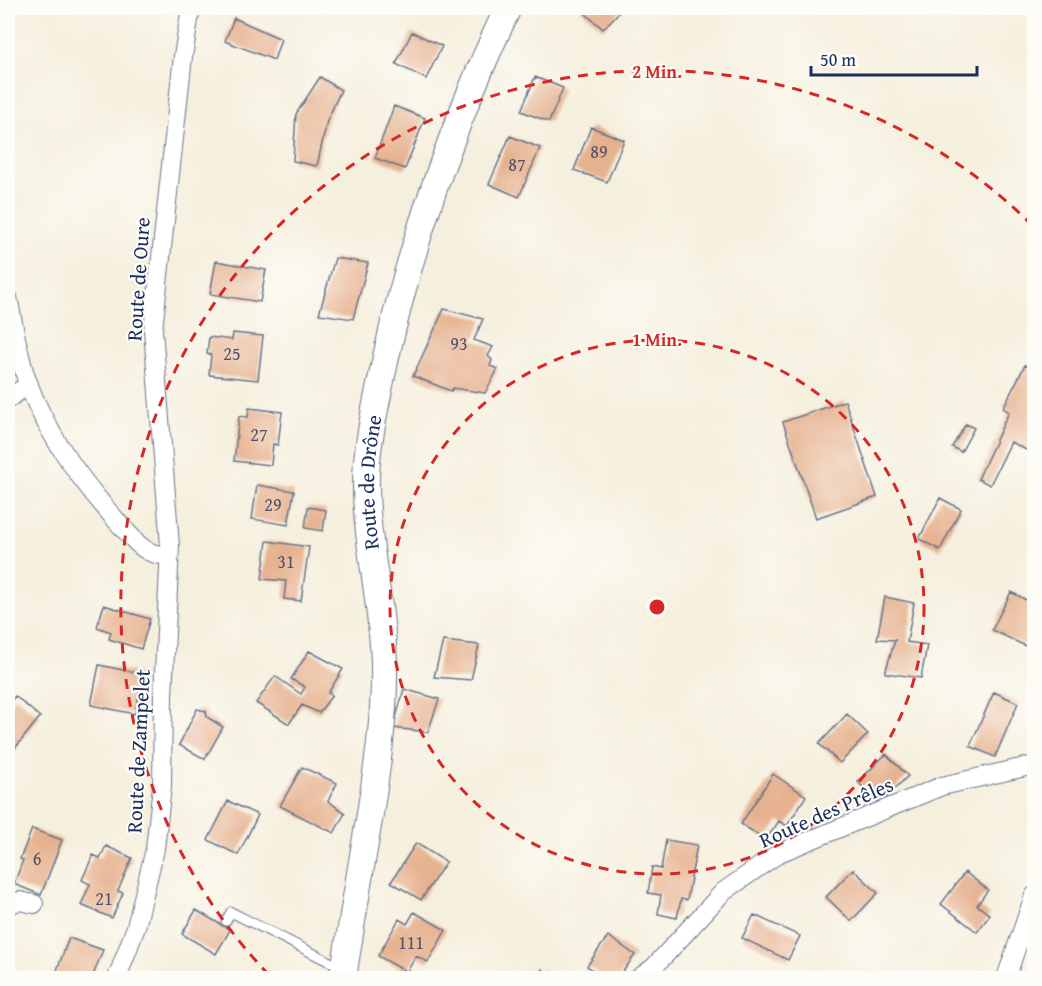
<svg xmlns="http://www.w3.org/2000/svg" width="1042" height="986" viewBox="0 0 1042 986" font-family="'Gentium Book Plus',serif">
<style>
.building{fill:#e6b18e}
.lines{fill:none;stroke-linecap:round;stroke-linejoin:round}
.lane-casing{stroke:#67728a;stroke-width:11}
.street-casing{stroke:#67728a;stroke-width:20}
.secondary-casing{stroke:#67728a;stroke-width:28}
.lane{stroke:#fff;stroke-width:9}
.street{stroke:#fff;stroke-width:18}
.secondary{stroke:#fff;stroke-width:26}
.ring{fill:none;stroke:#d62828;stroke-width:3;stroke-dasharray:10 8}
.labels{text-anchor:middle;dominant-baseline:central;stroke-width:4.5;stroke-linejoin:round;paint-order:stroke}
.number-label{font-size:18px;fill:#4e506a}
.street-label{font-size:21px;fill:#1b2f5e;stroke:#fdfcf7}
.centre{fill:#d62828;stroke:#fdfcf7;stroke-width:3}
.ring-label{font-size:18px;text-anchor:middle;font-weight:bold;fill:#d62828;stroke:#fdfcf7;stroke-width:4.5;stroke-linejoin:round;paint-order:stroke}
</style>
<rect width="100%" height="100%" fill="#fdfcf7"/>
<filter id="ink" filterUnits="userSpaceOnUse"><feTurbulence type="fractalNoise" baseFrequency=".0167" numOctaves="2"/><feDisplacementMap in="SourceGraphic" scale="12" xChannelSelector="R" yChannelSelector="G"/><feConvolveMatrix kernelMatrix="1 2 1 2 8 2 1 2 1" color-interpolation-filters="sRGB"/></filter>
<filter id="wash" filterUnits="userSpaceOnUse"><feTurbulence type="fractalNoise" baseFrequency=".008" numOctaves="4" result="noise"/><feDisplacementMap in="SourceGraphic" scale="24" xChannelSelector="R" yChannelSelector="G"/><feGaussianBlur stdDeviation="1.35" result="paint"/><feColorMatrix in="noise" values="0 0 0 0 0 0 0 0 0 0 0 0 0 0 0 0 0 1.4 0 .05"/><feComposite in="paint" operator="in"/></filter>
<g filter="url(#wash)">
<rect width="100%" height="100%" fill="#f5efdd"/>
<g id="blocks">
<path class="building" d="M579,8H623L603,29Z
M234,18L281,39L274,60L225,41Z
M412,32L442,46L426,79L396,64Z
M320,77L341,90L327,121L317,166L293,161L296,114Z
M535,77L563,88L549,122L521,111Z
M394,106L425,118L405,169L375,158Z
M591,127L624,140L607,182L574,170Z
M510,136L540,148L519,197L489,184Z
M335,258L368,263L353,319L319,314Z
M216,261L266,270L260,302L210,294Z
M444,309L483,319L474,340L493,347L488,356L492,360L490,366L498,369L485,393L453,388L451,391L413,376Z
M233,333L263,336L258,380L209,375L211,355L207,354L209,337L232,340Z
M1025,365L1034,369V438L1028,451L1011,442L990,485L978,479L1009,412L1003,408Z
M845,401L877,497L816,518L783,422Z
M249,408L282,412L278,445L273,444L271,465L234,461L239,416L248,417Z
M966,424L974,428L961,452L952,447Z
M257,485L294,491L288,525L252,519Z
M940,498L961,509L940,550L919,539Z
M308,507L326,510L323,531L305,528Z
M267,541L309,547L301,601L284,599L286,581L262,579Z
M1011,592L1034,604V650L992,630Z
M885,597L914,603L907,642L927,645L921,678L885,673L895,640L877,639Z
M104,605L150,619L141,649L109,639L111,632L97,627Z
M443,641L479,645L471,680L434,677Z
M309,651L343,669L328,693L332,695L319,713L302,705L289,724L256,703L275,676L301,694L305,687L291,679Z
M99,665L143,674L135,714L91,705Z
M404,689L439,699L428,732L393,728Z
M994,692L1018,703L995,757L970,746Z
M15,696L40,717L8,757V705Z
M197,709L206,711L207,717L223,727L205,759L179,745Z
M847,714L868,734L840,763L819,744Z
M886,754L908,776L879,804L858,782Z
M302,767L337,783L328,801L345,813L334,833L280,806Z
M773,774L806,796L787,826L779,821L766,840L741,824Z
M228,801L258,815L238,855L208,840Z
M32,829L62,840L41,895L14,884L23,860L20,859Z
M666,840L697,845L687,900L681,899L677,918L658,914L661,895L648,893L652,867L661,869Z
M416,843L446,862L421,900L391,882Z
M106,846L132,858L118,891L123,893L112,918L81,905L90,884L82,880L93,855L100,858Z
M853,869L878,893L851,921L826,897Z
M965,872L988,890L977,905L990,915L977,932L941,904Z
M196,910L230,930L216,954L182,934Z
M414,912L446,930L428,962L416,956L407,972L378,956L399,919L407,924Z
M754,915L800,936L788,960L742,938Z
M608,936L635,955L618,978H605L587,966Z
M69,938L103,950L92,978H54Z
M542,969L553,978H535Z"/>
</g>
</g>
<g filter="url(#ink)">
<use href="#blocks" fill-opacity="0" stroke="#67728a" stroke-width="1.5"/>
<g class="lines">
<defs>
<path id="lane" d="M226,921L231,912L342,968"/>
<path id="street" d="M8,297C14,326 18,356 28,383C49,441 95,499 137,543C147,553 156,555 170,556
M8,399L29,384
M8,907L9,904L20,901L34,904
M117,978L136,927L155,849L162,786L163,696L170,546L153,330L183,56L191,8
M639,978L653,968L723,892L779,853L942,786L1034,765
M1006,978L1034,896"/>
<g id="secondary">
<path id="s1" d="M343,978C351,926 360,873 369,820C377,769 385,718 384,665C383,598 361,527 367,461C370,426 379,391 386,357C413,236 455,119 508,8"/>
</g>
</defs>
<use href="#lane" class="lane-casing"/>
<use href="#street" class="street-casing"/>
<use href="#secondary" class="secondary-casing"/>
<use href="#lane" class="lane"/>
<use href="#street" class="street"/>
<use href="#secondary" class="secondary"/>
</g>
</g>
<g class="ring">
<circle cx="657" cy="607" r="267"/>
<path d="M269 975A535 535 0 0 1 1032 225"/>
</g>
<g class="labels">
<g class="number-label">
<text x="599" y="151">89</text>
<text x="517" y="164">87</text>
<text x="459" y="343">93</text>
<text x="232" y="353">25</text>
<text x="259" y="434">27</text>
<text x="273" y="504">29</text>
<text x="286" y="561">31</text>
<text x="37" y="858">6</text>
<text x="104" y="898">21</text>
<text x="411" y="942">111</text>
</g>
<g class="street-label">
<text transform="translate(138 279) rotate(-86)">Route de Oure</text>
<text stroke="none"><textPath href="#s1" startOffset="500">Route de Drône</textPath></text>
<text transform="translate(138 751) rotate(-87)">Route de Zampelet</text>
<text transform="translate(826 812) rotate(-24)">Route des Prêles</text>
</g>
</g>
<circle cx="657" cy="607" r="9" class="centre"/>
<g class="ring-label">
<text x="657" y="78">2 Min.</text>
<text x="657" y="346">1 Min.</text>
</g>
<rect width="1042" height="986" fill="none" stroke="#fdfcf7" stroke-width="30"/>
<path d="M811 66v9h166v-9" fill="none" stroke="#1b2f5e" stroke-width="3"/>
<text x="820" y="66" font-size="18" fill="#1b2f5e" stroke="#fdfcf7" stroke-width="4.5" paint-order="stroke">50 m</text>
</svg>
